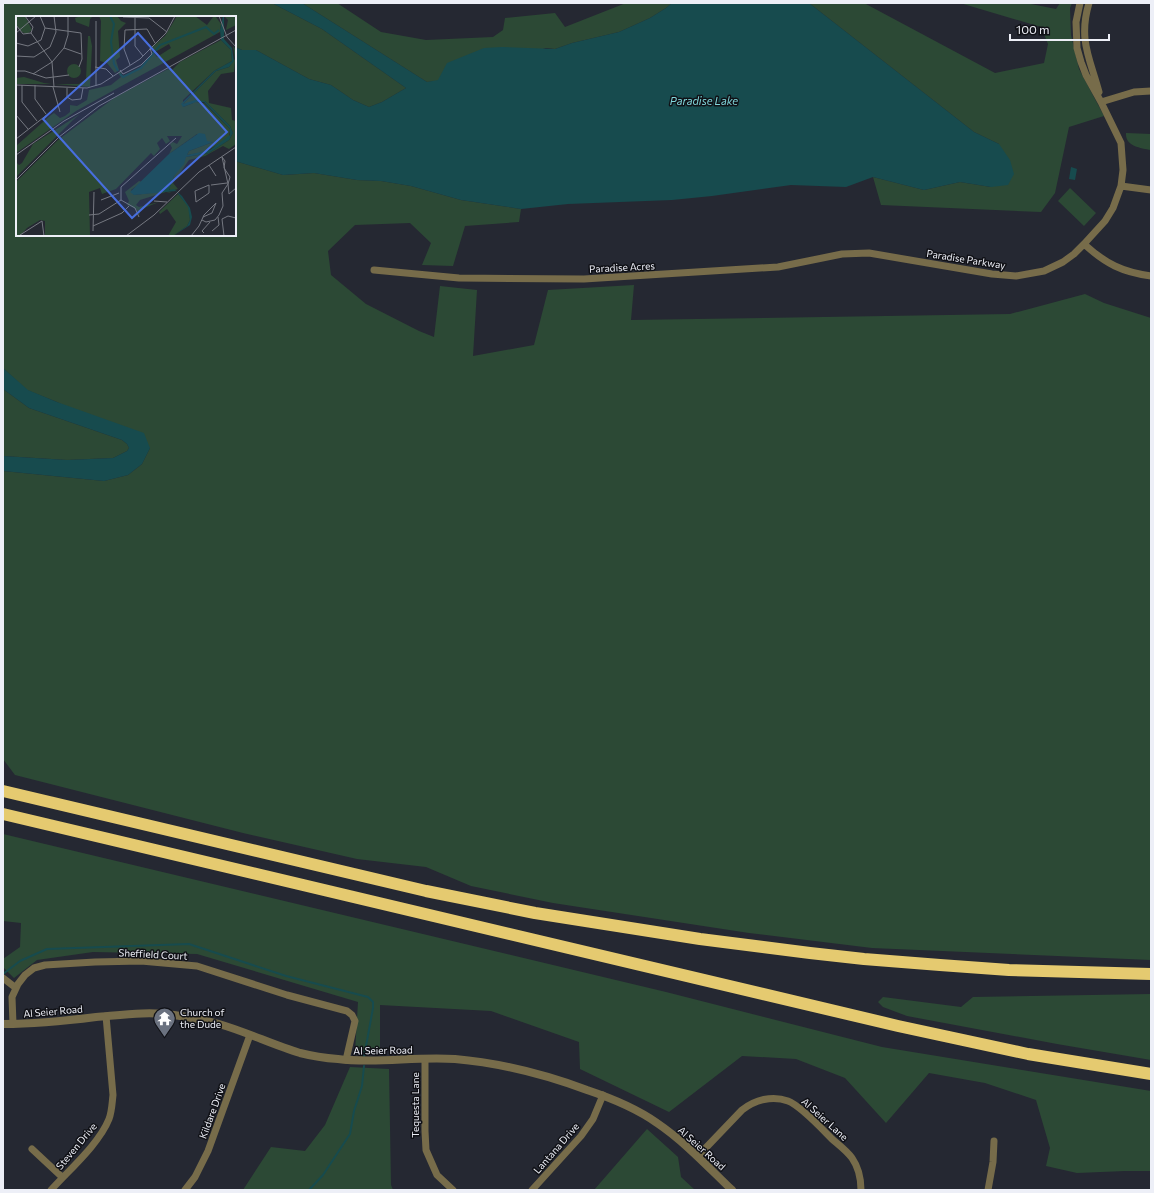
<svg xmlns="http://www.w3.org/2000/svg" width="1154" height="1193" viewBox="0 0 1154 1193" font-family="Commissioner,sans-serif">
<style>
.green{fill:#2c4935}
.water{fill:#174b4e}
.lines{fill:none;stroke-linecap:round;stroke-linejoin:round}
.stream{stroke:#174b4e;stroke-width:2}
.minor{stroke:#776c4a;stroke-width:7}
.tertiary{stroke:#776c4a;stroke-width:8}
.motorway{stroke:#e5ca70;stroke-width:12}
.labels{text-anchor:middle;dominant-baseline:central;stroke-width:3;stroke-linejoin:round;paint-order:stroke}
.street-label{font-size:10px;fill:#edeff7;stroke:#101116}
.poi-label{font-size:10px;fill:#edeff7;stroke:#101116;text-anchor:start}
.water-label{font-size:11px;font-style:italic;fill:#80d7dc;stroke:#101116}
.inset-river{fill:none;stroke:#174b4e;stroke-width:2}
.inset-road{fill:none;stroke:#757881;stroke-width:1}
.view{fill:#476ede;fill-opacity:0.15;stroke:#476ede;stroke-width:2}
.inset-edge{fill:none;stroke:#edeff7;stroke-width:2}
</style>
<rect width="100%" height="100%" fill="#252832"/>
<path class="green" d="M3,3H272L322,29L406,88L382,102L369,107L353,100L331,85L309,79L256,50H242L235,47V17H163L156,15L154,17H17V235H235V161L283,175L314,173L357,180L381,181L411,186L461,200L521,209L519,222L465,226L453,266L422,265L431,243L410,223L355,225L328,251L331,275L366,304L419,331L434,337L440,286L477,290L473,356L534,345L548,290L634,285L631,320L1010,314L1085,294L1104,303L1151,318V960L872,948L749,933L553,903L471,886L426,867L357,859L243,833L15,775L3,759V471L104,481L128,475L142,464L150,448L57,402L27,390L3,368Z
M302,3H337L381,32L426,40L493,37L503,30L505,18L555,13L565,27L626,3H672L666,8L650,18L619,32L572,43L555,49L546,48L438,81L427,82Z
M809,3H864L995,73L1044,63L1048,44L1041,27L960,3H1026L1056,9L1060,3H1072L1070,8L1071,35L1079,69L1104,116L1069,127L1055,193L1041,212L881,205L873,177L924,190L960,182L991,187L999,144L974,132Z
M1126,133L1151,134V150C1140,148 1125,146 1126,133Z
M1070,188L1096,213L1084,226L1058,201Z
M3,389L29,408L122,440L127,444L129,448L127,451L113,458L67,460L3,456Z
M3,834L666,992L882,1047L1151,1091V1171H1125L1077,1173L1046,1166L1050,1148L1036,1100L985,1083L929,1073L886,1123L845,1078L796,1059L742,1056L669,1112L580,1069L579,1042L491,1011L380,1005V1050L355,1053L358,1002L197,954L93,952L37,960L14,978L3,967V959L20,947L21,923L3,921Z
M1151,994V1060L1057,1044L907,1016L883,1007L878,1002L883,997L961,1007L973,997Z
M350,1067L389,1069L391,1185L393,1190H243L271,1147L305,1151L325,1125Z
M647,1129L678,1157L681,1177L695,1190H594Z"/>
<path class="water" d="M272,3H302L427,82L438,80L447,63L484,48L502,47L555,49L572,43L619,32L650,18L666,8L672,3H809L974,132L999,144L1010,160L1014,174L1008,185L991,187L960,182L924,190L873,177L846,187L791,185L712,196L672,200L568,204L521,209L461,200L411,186L381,181L357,180L314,173L283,175L235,161V47L242,50H256L309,79L331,85L353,100L369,107L382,102L406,88L322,29Z
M1071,167L1077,169L1075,180L1069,179Z
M3,368L28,390L57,402L144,433L150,448L142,464L128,475L104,481L3,471V456L67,460L113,458L127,451L129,448L127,444L122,440L29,408L3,389Z"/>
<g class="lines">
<path class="stream" d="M3,974L20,961L47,949L189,944L286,976L368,997L373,1002V1008L364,1057
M309,1190L323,1175L350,1134L354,1111L362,1086L364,1066"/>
<path class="minor" d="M1089,3C1078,40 1090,58 1099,92
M1101,102L1134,92L1151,91
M1121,186L1151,190
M1084,244C1106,264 1122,272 1151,276
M374,270L459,278L584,279L778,267L842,254L869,253L992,274L1016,276L1044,271L1063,262L1074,254L1084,244L1105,221L1113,208L1121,186L1123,170L1121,143L1101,102L1086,75L1081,62L1077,48L1076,22L1080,3
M3,978L16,988
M13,1024L12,997L18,984L25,975L34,968L45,965L95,962L141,961L197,966L287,995L347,1011L352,1015L355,1021L346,1060
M425,1059V1131L426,1150L437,1175L453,1190
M32,1149L62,1177
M698,1156L742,1110C755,1100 772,1095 788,1101C801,1106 822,1129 832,1139C839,1145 847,1151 852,1158C859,1168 861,1179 861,1190
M51,1190C69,1170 99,1144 109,1119C112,1111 112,1103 113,1095L106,1016
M185,1190L195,1177L208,1151L250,1035
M532,1190L581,1136L593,1119L603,1095
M988,1190L993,1162L994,1141"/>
<path class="tertiary" d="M3,1024C34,1024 65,1021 96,1017C121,1015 148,1011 174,1015C189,1017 204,1020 219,1024C247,1032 273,1045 300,1053C312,1056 325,1058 338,1059C377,1064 416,1056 455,1059C500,1063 544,1074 587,1090C611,1098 636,1108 657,1123C685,1142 708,1167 732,1190"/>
<path class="motorway" d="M3,791L426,891L535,913L700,939L810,953L864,959L940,965L1009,970L1151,974
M3,814L898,1026L1028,1054L1151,1074"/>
</g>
<defs>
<symbol id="temple-pin" viewBox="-11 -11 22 30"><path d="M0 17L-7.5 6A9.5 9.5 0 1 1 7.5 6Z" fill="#6b7280" stroke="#101116"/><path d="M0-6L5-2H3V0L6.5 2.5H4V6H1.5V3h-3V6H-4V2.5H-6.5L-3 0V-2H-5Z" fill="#fff"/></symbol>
</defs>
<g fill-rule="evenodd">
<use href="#temple-pin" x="152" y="1006" width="25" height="34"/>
</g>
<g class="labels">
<g class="street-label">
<text transform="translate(966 259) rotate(9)">Paradise Parkway</text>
<text transform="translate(622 267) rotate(-3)">Paradise Acres</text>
<text transform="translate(153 954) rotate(3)">Sheffield Court</text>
<text transform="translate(53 1011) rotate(-5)">Al Seier Road</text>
<text transform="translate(383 1050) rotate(-1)">Al Seier Road</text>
<text transform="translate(415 1105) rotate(-90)">Tequesta Lane</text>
<text transform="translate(212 1111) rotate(-70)">Kildare Drive</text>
<text transform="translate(825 1119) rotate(42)">Al Seier Lane</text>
<text transform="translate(76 1146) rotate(-50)">Steven Drive</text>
<text transform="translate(556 1148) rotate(-49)">Lantana Drive</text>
<text transform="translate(702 1148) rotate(42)">Al Seier Road</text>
</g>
<g class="poi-label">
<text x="180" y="1012">Church of<tspan x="180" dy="12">the Dude</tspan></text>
</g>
<g class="water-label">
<text x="704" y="100">Paradise Lake</text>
</g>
</g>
<g transform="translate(16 16)">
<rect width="220" height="220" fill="#252832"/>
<path d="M0,0H9L16,14L11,18L6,16L0,8ZM65,0H77L74,3L73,11L60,6L59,2ZM83,0H101L105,5L110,7L102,15L104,41L100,44L103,54L99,57L91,47L84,45L85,5ZM161,0H179L191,9L197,1H200L205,8L204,16L60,95L0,137V130L35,99L38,97L44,102L49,100L54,96V89L61,90L71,84L73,74L95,69L105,61L102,57L104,55L107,60L124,52L137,36L141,41L155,32L153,28L141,35L135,32L149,20ZM208,0H220V9L210,14L212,4ZM72,20H74L76,30L74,71L39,68H63L70,63ZM205,24L215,34L216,45L198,55L167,84V91L180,86L188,87L214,113L213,122L189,136L171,139L173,135L197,126H192L181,118L153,138L156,132L154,128L157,126L161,128L166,120H151L154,125L150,128L146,122L141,127L144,133L138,140L135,137L100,173L86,178L84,172L73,176L74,220H29V205L24,204L11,212L4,220H0V166L42,124L98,82L152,53L156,54L164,46ZM217,30L220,34L218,56L205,58L192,75L193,87L215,92L216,104L220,105V128L213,133L207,130L189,140L173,144L157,167L162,173L155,175L153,173L158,160L170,141L193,137L213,124L217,117L214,110L189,85L167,88L200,55L213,51L219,43ZM51 55a7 7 0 1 1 14 0a7 7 0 1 1-14 0ZM8,61L28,67L36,68H0V62ZM64,98L57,104L0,161V146L3,149L6,147L17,128ZM123,165L126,166L115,174L118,179L151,175L156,177L150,176L124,184L120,189L123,191L143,186L123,194L124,199L120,193L111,189L113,185L109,176ZM162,178L173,191L174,204L171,210L157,220H152L160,206L151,193L144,198L143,196Z" fill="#2c4935"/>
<path d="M207,0H208V23L216,32L218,45L213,51L200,55L167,88L179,84L189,85L214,110L217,117L213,124L193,137L170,141L168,148L158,160L153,174L158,173L166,180L174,192L176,201L174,209L171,211L157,220L171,210L174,204L172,191L160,175L118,179L114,176L153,138L183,117L189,118L191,125L197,126L173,135L171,139L194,134L214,119V113L188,86H180L167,91L165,88L198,55L216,45L215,34L205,24L204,14Z" fill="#174b4e"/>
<path class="inset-river" d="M94,0L98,8L95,26L98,48L102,55M104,58L107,61L125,52L144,29L190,11L198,18L203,14"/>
<path class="inset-road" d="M119,0V30L127,40M203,0L211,21L220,31M107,1L133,2L151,16M0,9L7,18L15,17L17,11L9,0M29,12L65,17L66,43L63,51M0,17L20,0M15,17L36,46L38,71M0,27L12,30L25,24L29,12L24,0M48,32L65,38M0,40L18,41L34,31L40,16L38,0M114,49L108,33L109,14L131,13L139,27M79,51L90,53L97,60M104,54L107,58L125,49L136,38L134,32M0,55H9L30,62L53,59M17,58L36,46L48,32L52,19V0M0,69L71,72L85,68L124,43L150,17L159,0M6,69V86L21,105M19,69V83L30,98M80,70V5M37,71L44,96M51,72V81L56,84L65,83L67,72M0,99L12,113M0,123L41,91M0,139L48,105L98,77M206,141L209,145L208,152L214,161L212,168ZM193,149L200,160M0,164L43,121L83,90L220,14M212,168L213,178L220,172M193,169V177L180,186L179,175ZM195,169L211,167M85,184L103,177M138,185L151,186M73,199L83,198L105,184M123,201L119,192L105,184V171L160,122M187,201L196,197L200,187M186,204L190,206L199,204L203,199L207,190L206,177L212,168M77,210L106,197L113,190M77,215L78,176M196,215L203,209L202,201M188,217L186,215L194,206M4,219L26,205L28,220M110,220L138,199L183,156L220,131M175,220L183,210L188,199L200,187M208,220L206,203L212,200L220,202"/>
<path class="view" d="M122,17L211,116L116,202L27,103Z"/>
<rect width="220" height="220" class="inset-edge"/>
</g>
<rect width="1154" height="1193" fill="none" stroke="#edeff7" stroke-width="8"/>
<path d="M1010 34v6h99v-6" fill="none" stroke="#edeff7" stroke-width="2"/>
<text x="1016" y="34" font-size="12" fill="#edeff7" stroke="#101116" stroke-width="3" paint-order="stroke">100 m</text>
</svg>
